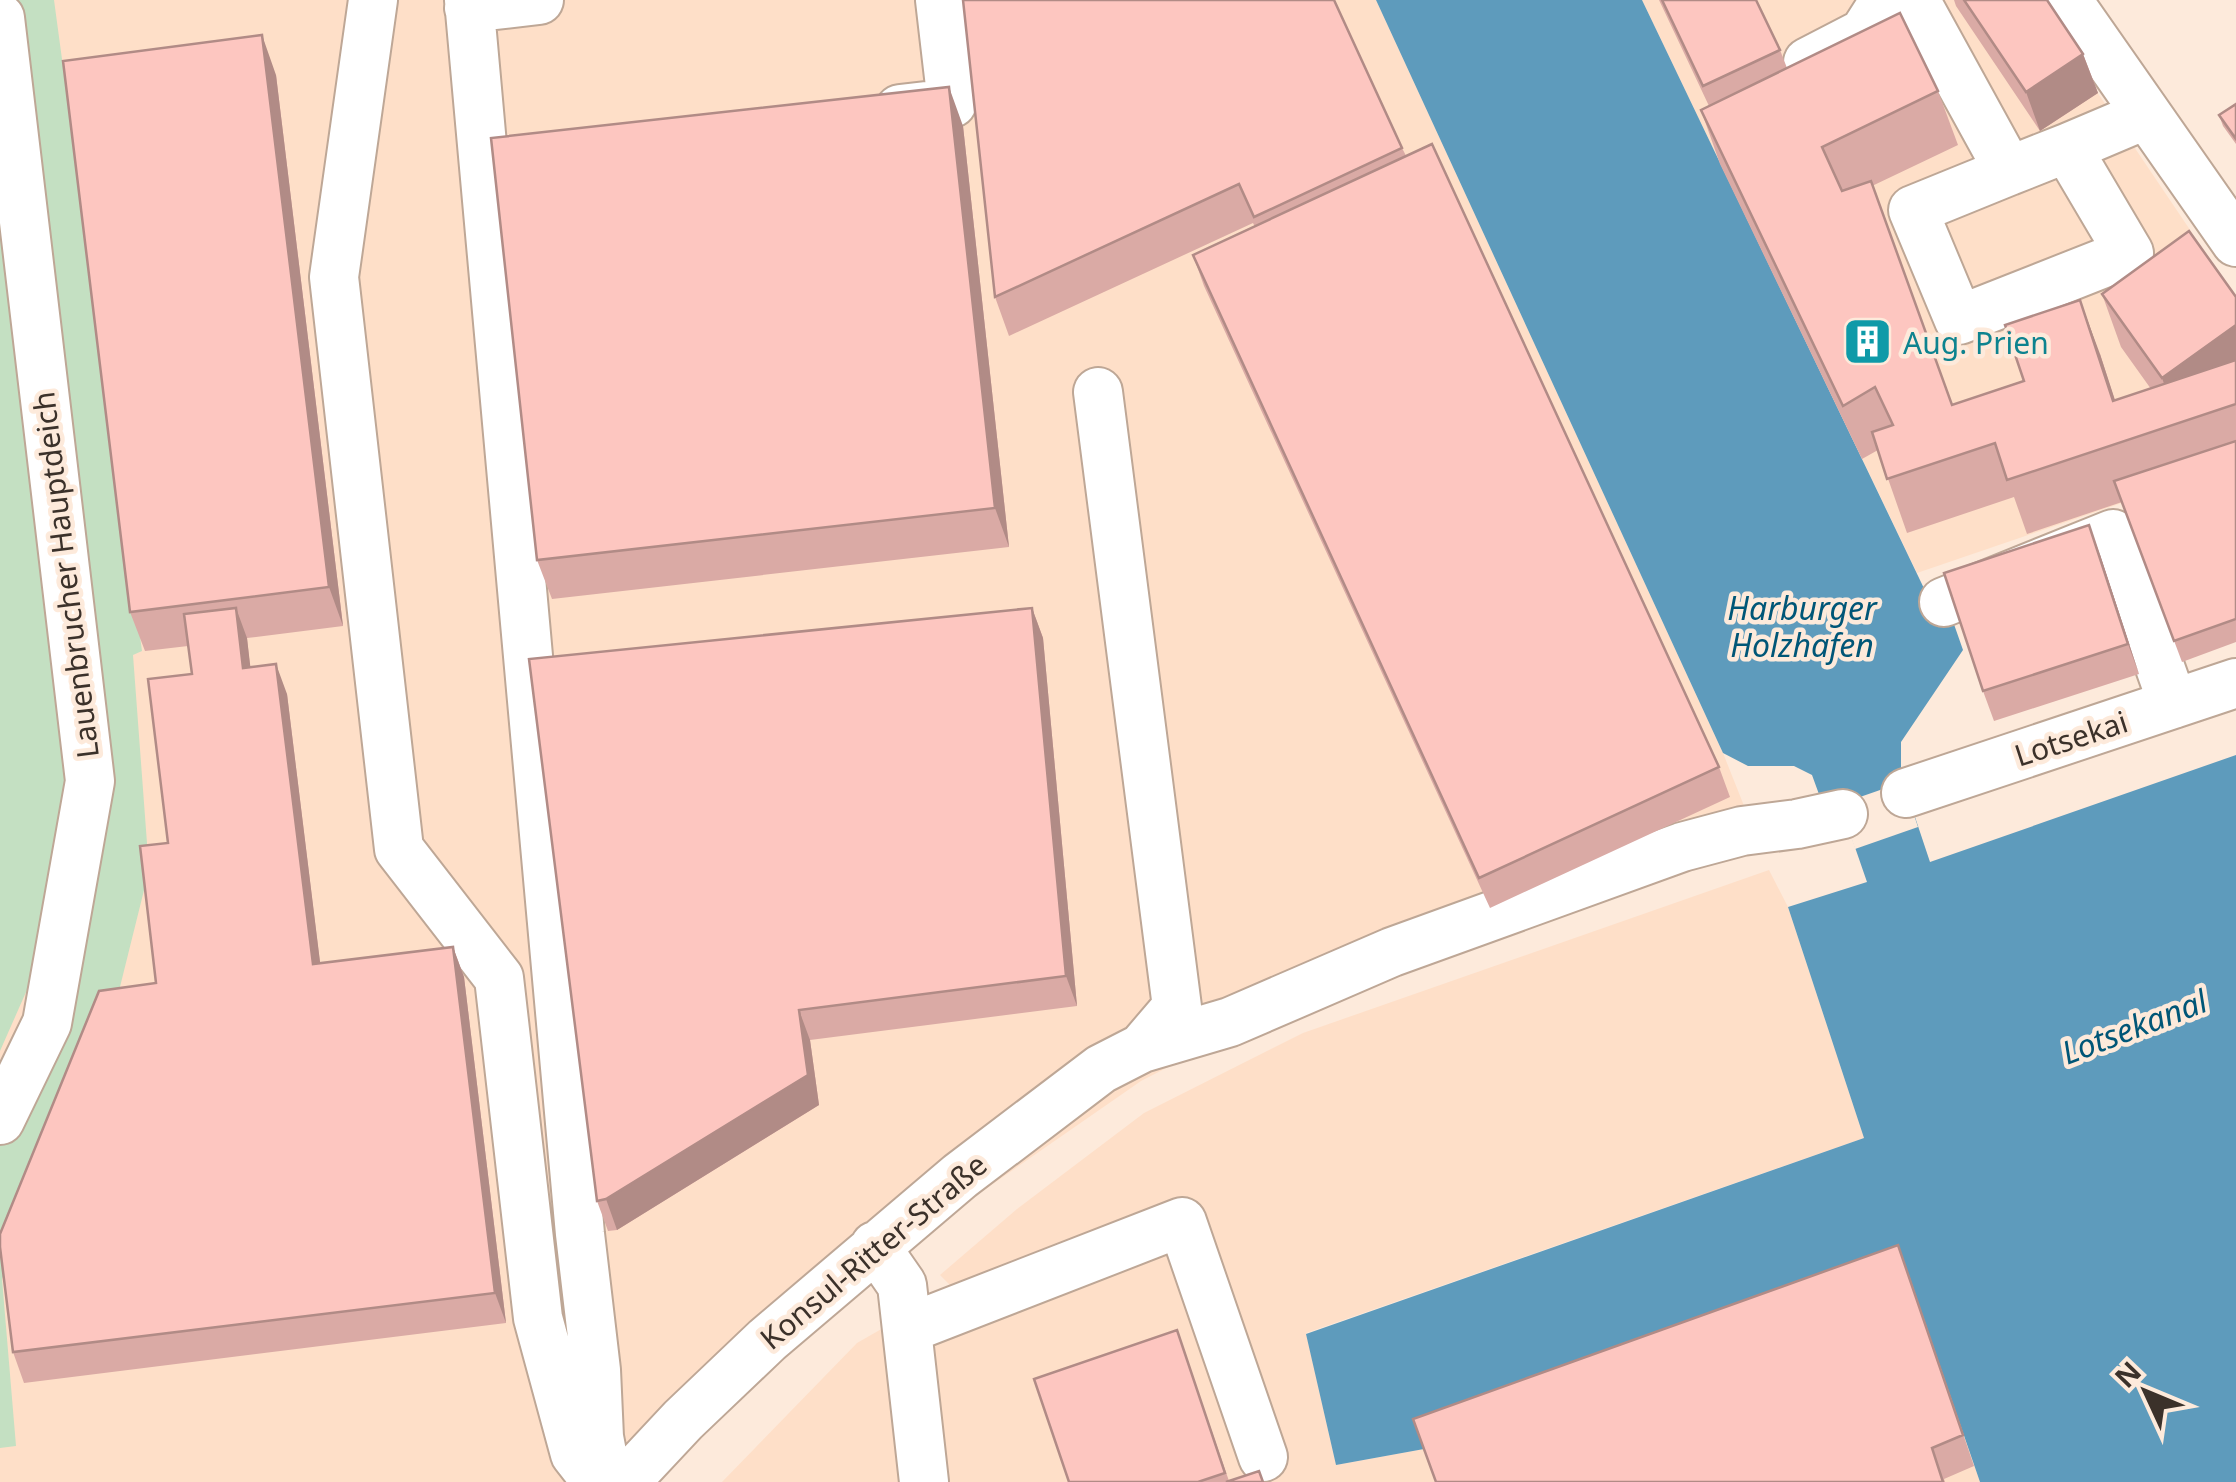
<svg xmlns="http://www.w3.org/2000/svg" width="2236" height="1482" viewBox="0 0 2236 1482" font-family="'Noto Sans',sans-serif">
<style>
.built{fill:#fedfc8}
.green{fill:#c4e0c2}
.water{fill:#5e9bbc}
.pier{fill:#fdeadb}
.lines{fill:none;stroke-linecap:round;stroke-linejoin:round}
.minor-casing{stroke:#bea796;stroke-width:52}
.minor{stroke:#fff;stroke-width:48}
.wall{fill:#daaaa5}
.shaded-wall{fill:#b18b86}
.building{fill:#fdc6c0;stroke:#b18b86;stroke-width:2.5}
.labels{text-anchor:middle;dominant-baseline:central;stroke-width:9;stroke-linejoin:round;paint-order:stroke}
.culture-label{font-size:30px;fill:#0d838f;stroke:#fdeadb;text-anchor:start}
.street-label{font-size:30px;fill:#3b312a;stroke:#fdeadb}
.water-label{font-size:32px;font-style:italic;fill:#005677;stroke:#fdeadb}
</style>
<rect width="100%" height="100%" fill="#fdeadb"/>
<path class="built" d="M0,0H1376L1723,753L1758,841L1269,1015L1141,1081L951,1213L801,1338L655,1482H0Z
M1642,0H2035L2236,298V464L1917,573Z
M1769,870L1788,907L1864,1138L1306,1333L1336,1465L1424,1449L1909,1275L1980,1482H722L857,1343L953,1288L940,1275L1017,1209L1144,1113L1303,1033Z"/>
<path class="green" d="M8,0H54L142,651L133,655L149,870L115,1007L2,1279L16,1446L0,1448V1139L92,892Z
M0,202L67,754L64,818L34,974L0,1051Z"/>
<path class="water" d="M1376,0H1642L1931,603L1949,610L1963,650L1901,742V775L1930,862L2236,755V1482H1980L1909,1276L1424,1449L1336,1465L1306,1334L1864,1138L1788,907L1867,882L1840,804L1824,808L1812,775L1794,766H1748L1723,753Z"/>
<path class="pier" d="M1903,782L1918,827L1855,849L1840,804Z"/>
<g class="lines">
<defs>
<path id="minor" d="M373,0L334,277L399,849L499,978L538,1318L575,1454L597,1482
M469,0L580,1234L596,1370L599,1437L606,1474
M1915,0L2009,171L2067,148L2129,253L1959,320L1913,210L2009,171
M2067,0L2236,242
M469,8L539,0
M0,18L90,781L47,1023L0,1120
M1808,62L1864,33L1885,0
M900,109L952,103L940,0
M2067,148L2145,115
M1098,392L1177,1007L1142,1048
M1944,602L2113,534L2173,704
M1906,793L2236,683
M875,1246L902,1285L924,1482
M907,1329L1182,1222L1263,1457
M625,1482L683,1420L767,1340L960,1176L1101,1069L1142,1048L1230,1022L1392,952L1682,847L1742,831L1797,824L1843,814"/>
</defs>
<use href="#minor" class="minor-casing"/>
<use href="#minor" class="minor"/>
</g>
<path class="wall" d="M963,0L1402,148L1719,767L1730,797L1490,908L1204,286L1193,255L1255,227L1253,223L1009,336L995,297Z
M1659,0H1756L1780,50L1787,68L1938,91L1958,145L1872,186L1952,405L2100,354L2115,401L2151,389L2121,347L2102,294L2236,297V642L2182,662L2122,502L2027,534L2014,497L1907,533L1878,450L1862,459L1720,164L1701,110L1709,106Z
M1954,0H2047L2083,54L2098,93L2040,131L1956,6Z
M276,75L343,626L247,638L250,667L287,694L320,963L453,947L464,977L506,1323L24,1383L13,1352L156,983L168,843L192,674L188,646L145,651L130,612Z
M2236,104V144L2223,126L2219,115Z
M963,126L1009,547L552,599L537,560Z
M2100,555L2139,674L1994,721L1983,691Z
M1032,608L1043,638L1077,1006L810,1040L819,1105L617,1230L608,1231L597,1201Z
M1909,1275L1974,1466L1944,1479L1945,1482H1436Z
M1177,1330L1229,1481L1263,1482H1069Z"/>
<path class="shaded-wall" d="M262,35L276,75L343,626L329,587Z
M2083,54L2098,93L2040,131L2026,92Z
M949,87L963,126L1009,547L995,508Z
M2080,300L2100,354L2128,440L2113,401Z
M2236,325V392L2178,423L2162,378Z
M2089,525L2100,555L2139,674L2128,644Z
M236,608L247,638L254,698L243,668Z
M1032,608L1043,638L1077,1006L1066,976Z
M276,664L287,694L324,994L313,964Z
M453,947L464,977L506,1323L495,1293Z
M799,1010L810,1040L819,1105L617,1230L606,1199Z"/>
<path class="building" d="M963,0H1334L1402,148L1254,217L1239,184L995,297Z
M1662,0H1756L1780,50L1703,86Z
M1964,0H2047L2083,54L2026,92Z
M1900,13L1938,91L1822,147L1842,191L1871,181L1952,405L2024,381L2005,325L2080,300L2113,401L2236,360V404L2007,480L1995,443L1887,479L1872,432L1893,425L1875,387L1843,406L1701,110Z
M262,35L329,587L130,612L63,61Z
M949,87L995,508L537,560L491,138Z
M2236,104V139L2219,115Z
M1432,144L1719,767L1479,878L1193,255Z
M2189,231L2236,297V325L2162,378L2102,294Z
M2236,441V619L2174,641L2114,481Z
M2089,525L2128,644L1983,691L1944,573Z
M236,608L243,668L276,664L313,964L453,947L495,1293L13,1352L0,1247V1234L99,991L156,983L140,846L168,843L148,679L192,674L184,614Z
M1032,608L1066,976L799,1010L808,1075L606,1199L597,1201L529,659Z
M1898,1245L1963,1435L1932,1448L1943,1482H1436L1413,1419Z
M1177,1330L1225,1473L1198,1482H1069L1034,1379Z
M1259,1471L1263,1482H1226Z"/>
<defs>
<symbol id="building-square" viewBox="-11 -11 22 22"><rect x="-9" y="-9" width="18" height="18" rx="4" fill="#0f9aa8" stroke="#fdeadb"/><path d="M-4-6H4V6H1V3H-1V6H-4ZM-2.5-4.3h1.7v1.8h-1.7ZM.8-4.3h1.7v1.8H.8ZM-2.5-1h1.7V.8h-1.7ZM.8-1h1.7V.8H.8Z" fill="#fff"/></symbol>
</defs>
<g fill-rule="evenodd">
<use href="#building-square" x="1840" y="314" width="55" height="55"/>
</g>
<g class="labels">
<g class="culture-label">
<text x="1903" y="342">Aug. Prien</text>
</g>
<g class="street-label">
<text transform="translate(65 575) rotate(-97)">Lauenbrucher Hauptdeich</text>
<text transform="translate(2071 738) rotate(-18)">Lotsekai</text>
<text transform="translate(873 1251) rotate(-40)">Konsul-Ritter-Straße</text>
</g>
<g class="water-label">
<text x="1802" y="607">Harburger<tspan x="1802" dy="37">Holzhafen</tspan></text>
<text transform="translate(2134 1026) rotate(-21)">Lotsekanal</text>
</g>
</g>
<g transform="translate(2146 1392) rotate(314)" stroke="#fdeadb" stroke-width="8" paint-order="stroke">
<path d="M0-8L18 38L0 25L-18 38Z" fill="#3b312a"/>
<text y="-15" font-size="28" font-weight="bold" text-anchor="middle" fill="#3b312a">N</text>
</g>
</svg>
